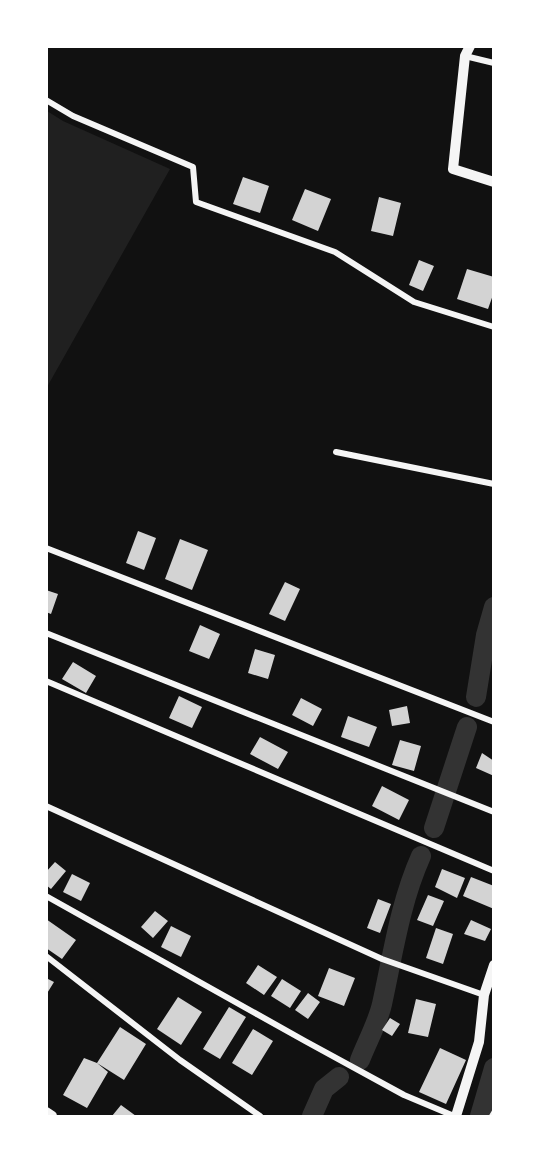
<svg xmlns="http://www.w3.org/2000/svg" width="540" height="1163" viewBox="0 0 540 1163" font-family="Overpass,sans-serif">
<style>
.green{fill:#202020}
.lines{fill:none;stroke-linecap:round;stroke-linejoin:round}
.canal{stroke:#333;stroke-width:20}
.building{fill:#d3d3d3}
.path{stroke:#f5f5f5;stroke-width:4}
.minor{stroke:#f5f5f5;stroke-width:6}
.tertiary{stroke:#f5f5f5;stroke-width:10}
</style>
<rect width="100%" height="100%" fill="#111"/>
<path class="green" d="M47,111L63,121L170,169L47,387Z"/>
<g class="lines">
<path class="canal" d="M476,697L486,635L494,607
M434,828L467,727
M360,1060C367,1042 378,1022 382,1004C393,954 400,903 421,856
M312,1116L324,1089L339,1077
M480,1116L494,1068"/>
</g>
<path class="building" d="M243,177L269,186L260,213L233,204Z
M305,189L331,199L318,231L292,220Z
M379,197L401,203L393,236L371,231Z
M419,260L434,266L423,291L409,285Z
M467,269L494,277V292L488,309L457,299Z
M138,531L156,538L144,570L126,563Z
M180,539L208,550L192,590L165,579Z
M285,582L300,589L285,621L269,614Z
M46,590L58,594L51,614L46,612Z
M200,625L220,634L209,659L189,651Z
M255,649L275,655L268,679L248,673Z
M73,662L96,676L86,693L62,679Z
M179,696L202,707L192,728L169,718Z
M301,698L322,709L313,726L292,715Z
M407,706L410,723L392,726L389,710Z
M348,716L377,727L369,747L341,737Z
M260,737L288,752L278,769L250,754Z
M400,740L421,746L414,771L392,765Z
M482,753L494,761V776L476,768Z
M382,786L409,800L399,820L372,806Z
M55,862L66,871L51,889L46,885V872Z
M442,869L465,878L457,898L435,887Z
M72,874L90,883L81,901L63,892Z
M471,877L494,886V909L463,896Z
M428,895L444,901L433,926L417,920Z
M378,899L391,904L380,933L367,928Z
M155,911L168,921L153,938L141,927Z
M46,919L76,940L62,959L46,948Z
M471,920L491,929L485,941L464,934Z
M171,926L191,936L181,957L161,947Z
M436,928L453,934L443,964L426,958Z
M258,965L277,977L264,995L246,983Z
M329,968L355,978L344,1006L318,996Z
M46,978L54,982L46,995Z
M282,979L301,991L290,1008L271,996Z
M308,993L320,1002L308,1019L295,1010Z
M178,997L202,1012L181,1045L157,1029Z
M416,999L436,1004L428,1037L408,1033Z
M229,1007L246,1017L220,1059L203,1049Z
M390,1018L400,1024L392,1036L382,1030Z
M120,1027L146,1044L124,1080L97,1063Z
M253,1029L273,1041L252,1075L232,1063Z
M440,1048L466,1060L446,1104L419,1092Z
M84,1058L97,1063L108,1072L87,1108L63,1095Z
M121,1105L136,1116H112Z"/>
<g class="lines">
<path class="path" d="M491,1116L494,1111"/>
<path class="minor" d="M465,56L494,63
M46,100L73,116L193,167L196,202L335,252L414,302L494,327
M336,452L494,484
M46,548L494,722
M46,633L494,812
M46,681L494,871
M46,806L382,959L484,995
M46,896L305,1041L404,1095L454,1116
M46,956L180,1060L260,1116"/>
<path class="tertiary" d="M470,46L465,56L453,169L494,182
M46,1112L52,1116
M456,1116L479,1042L484,995L494,965"/>
</g>
<rect width="540" height="1163" fill="none" stroke="#ffffff" stroke-width="96"/>
</svg>
